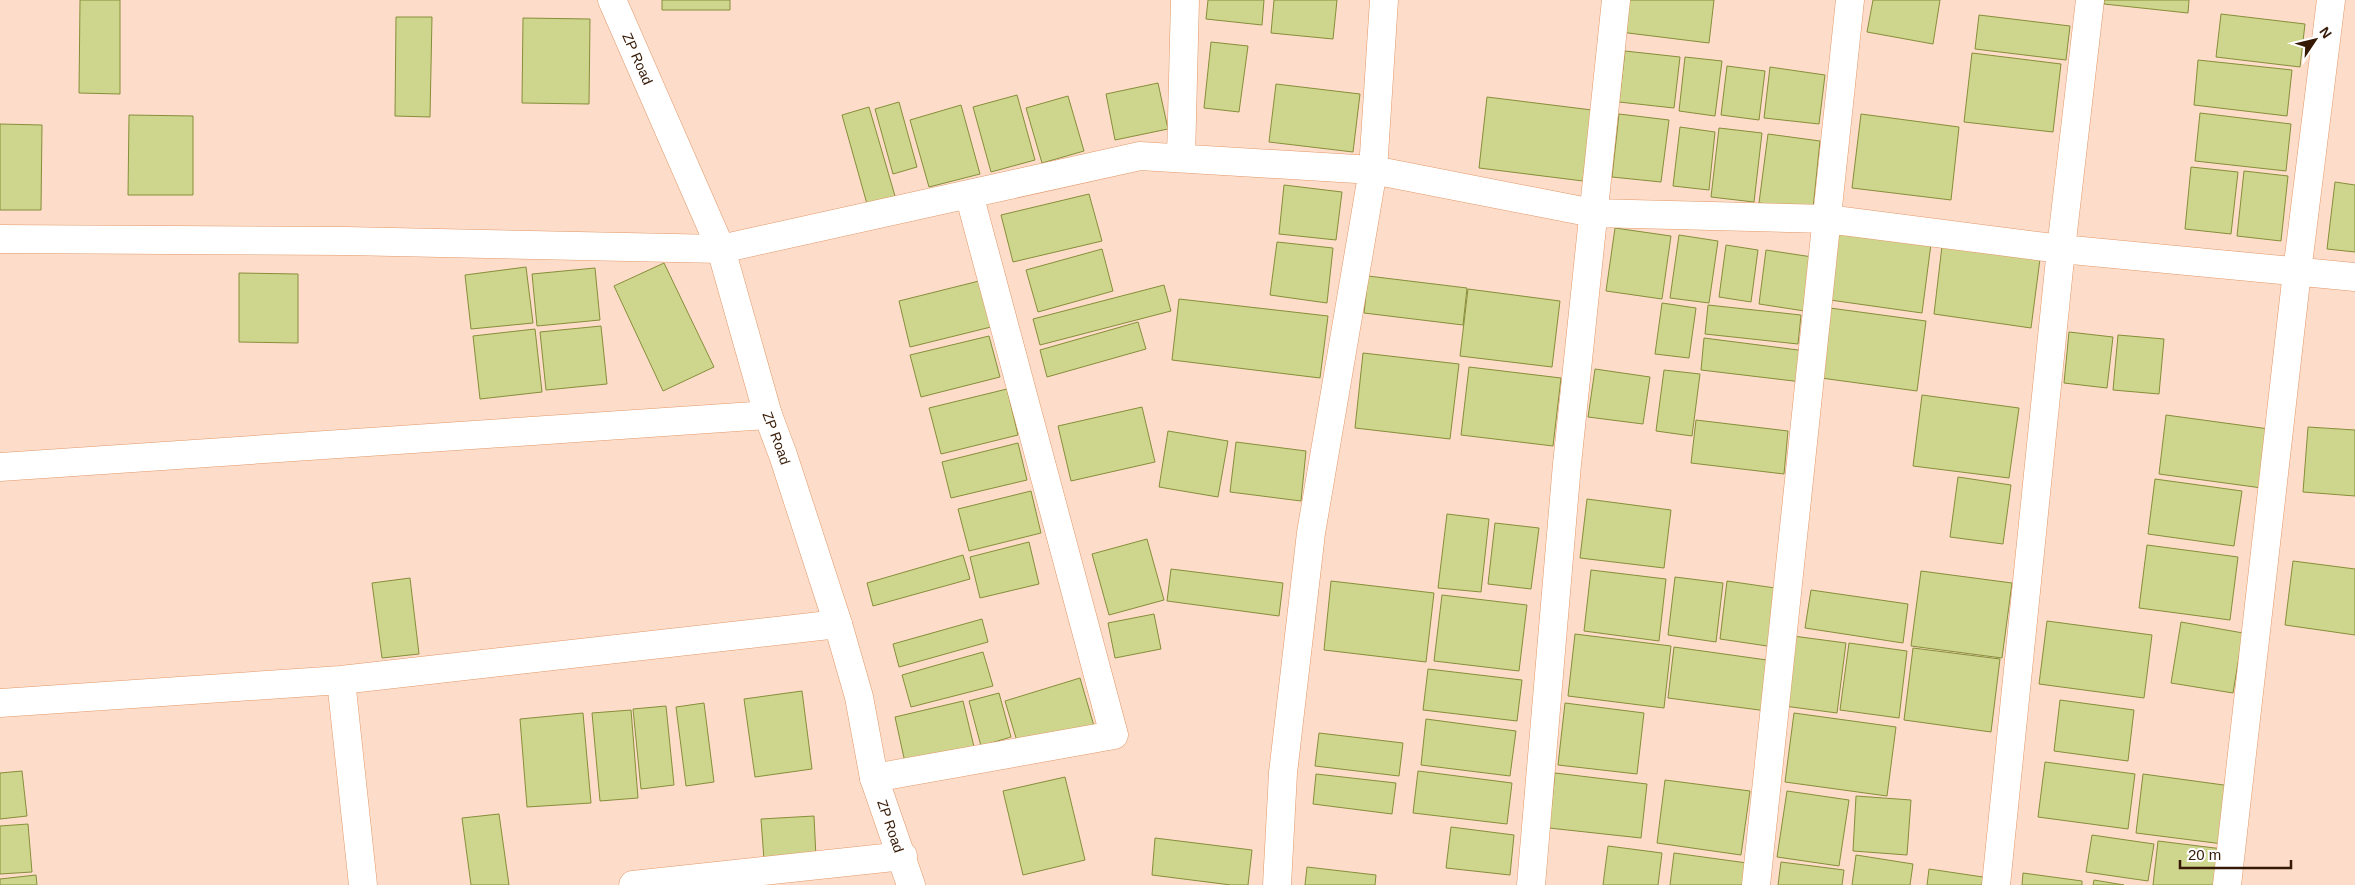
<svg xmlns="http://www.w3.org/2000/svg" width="2355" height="885" viewBox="0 0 2355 885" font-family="Helvetica,sans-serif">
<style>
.building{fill:#ced58c;stroke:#878e3a}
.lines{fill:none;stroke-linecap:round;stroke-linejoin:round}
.street-casing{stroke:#e19868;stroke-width:29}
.secondary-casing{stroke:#e19868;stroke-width:29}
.street{stroke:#fff;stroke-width:28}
.secondary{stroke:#fff;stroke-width:28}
.labels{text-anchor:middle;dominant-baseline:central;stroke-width:4;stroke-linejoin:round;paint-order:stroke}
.street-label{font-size:14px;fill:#351905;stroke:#fff}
</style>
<rect width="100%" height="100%" fill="#fdddca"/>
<path class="building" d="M80,0H120V94L79,93Z
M662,0H730V10H662Z
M1208,0H1264L1262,25L1206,19Z
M1274,0H1337L1333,39L1271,33Z
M1624,0H1714L1709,43L1620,32Z
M1873,0H1940L1933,44L1867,32Z
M2104,0H2189L2188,13L2104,4Z
M2221,14L2305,24L2300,67L2216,57Z
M1979,15L2070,26L2066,60L1975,49Z
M396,17H432L430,117L395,116Z
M523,18L590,19L589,104L522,103Z
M1211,42L1248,46L1239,112L1204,108Z
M1625,51L1680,57L1674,108L1619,102Z
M1972,53L2061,64L2053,132L1964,122Z
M1685,57L1722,61L1715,116L1679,111Z
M2198,60L2292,70L2287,116L2194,105Z
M1727,66L1765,71L1759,120L1721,115Z
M1770,67L1825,75L1819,124L1764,118Z
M1158,83L1168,129L1115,140L1106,94Z
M1276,84L1360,94L1353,152L1269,142Z
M1017,95L1035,160L991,172L973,107Z
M1068,96L1084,151L1042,163L1026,108Z
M1487,97L1592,110L1583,181L1479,168Z
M899,102L917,167L893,174L875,109Z
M961,105L980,174L929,187L910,120Z
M869,107L895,196L867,204L842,115Z
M2200,113L2291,124L2286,171L2195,161Z
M1619,114L1669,120L1661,182L1612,177Z
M1861,114L1959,127L1951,200L1852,188Z
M129,115L193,116V195H128Z
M0,124L42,125L41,210H0Z
M1680,127L1715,132L1709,190L1673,186Z
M1719,128L1762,133L1754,202L1711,197Z
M1768,134L1820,141L1813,209L1759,203Z
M2191,167L2238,172L2231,234L2185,229Z
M2244,171L2288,176L2281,241L2237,236Z
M2335,182L2355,185V252L2327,249Z
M1284,185L1342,192L1336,240L1279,234Z
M1089,194L1102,241L1013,262L1001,215Z
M1615,228L1671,236L1662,299L1606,291Z
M1839,232L1931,244L1922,313L1830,300Z
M1679,235L1718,241L1709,303L1670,298Z
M1277,242L1333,248L1327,303L1270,295Z
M1726,245L1758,250L1751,302L1719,297Z
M1942,246L2040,259L2031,328L1934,314Z
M1102,249L1113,291L1038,312L1026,270Z
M1766,250L1819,258L1811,312L1759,304Z
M664,263L714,367L663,391L614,286Z
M526,267L533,323L471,329L465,275Z
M595,268L600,320L537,326L532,274Z
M239,273L298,274V343L239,342Z
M1368,276L1467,288L1463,325L1364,313Z
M979,281L991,327L910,347L899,301Z
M1164,285L1171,311L1040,345L1033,319Z
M1468,289L1560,301L1552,367L1460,356Z
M1179,299L1328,316L1320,378L1172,360Z
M1662,303L1696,308L1689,358L1655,354Z
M1708,305L1801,315L1798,344L1705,334Z
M1830,308L1926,321L1917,391L1821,378Z
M1138,322L1146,349L1047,377L1040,350Z
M601,326L607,384L546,390L540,332Z
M535,329L542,392L480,399L473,336Z
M2069,332L2113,337L2107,388L2064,383Z
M2118,335L2164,339L2159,394L2113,390Z
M989,336L1000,377L921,397L910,355Z
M1704,338L1806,351L1802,382L1701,370Z
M1363,353L1459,364L1450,439L1355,428Z
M1469,367L1561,378L1553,446L1461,435Z
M1595,369L1650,377L1643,424L1588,417Z
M1664,370L1700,374L1692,436L1656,431Z
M1007,389L1018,435L941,454L929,408Z
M1922,395L2019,408L2009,478L1913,466Z
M1142,407L1155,462L1071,481L1058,426Z
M2166,415L2269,429L2262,488L2159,474Z
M1696,420L1788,431L1784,474L1691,463Z
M2308,427L2355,430V496L2303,492Z
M1168,431L1228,441L1218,497L1159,487Z
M1236,442L1306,451L1301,501L1230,492Z
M1018,443L1027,480L951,498L942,462Z
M1958,477L2011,485L2003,544L1950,537Z
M2155,479L2242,491L2234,546L2148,534Z
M1031,491L1041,533L969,551L958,509Z
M1587,499L1671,510L1664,568L1580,558Z
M1447,514L1489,519L1481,592L1438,588Z
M1495,523L1539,528L1531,589L1488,584Z
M1147,539L1164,600L1109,615L1092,554Z
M1029,542L1039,584L980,598L970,557Z
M2147,545L2238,557L2230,620L2139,608Z
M963,555L970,579L873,606L867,583Z
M2293,561L2355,569V635L2285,625Z
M1171,569L1283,583L1279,616L1167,601Z
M1591,570L1666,579L1659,641L1584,631Z
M1921,571L2012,583L2002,658L1911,646Z
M1675,577L1723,583L1716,642L1668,635Z
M410,578L419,654L382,658L372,583Z
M1331,581L1434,593L1426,662L1324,650Z
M1727,581L1782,589L1774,647L1720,639Z
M1811,590L1908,604L1903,643L1805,628Z
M1442,595L1527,605L1519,671L1434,661Z
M1154,614L1161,649L1115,658L1108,623Z
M982,619L988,642L899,667L893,644Z
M2047,621L2152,635L2144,698L2039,684Z
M2181,622L2243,633L2233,693L2171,683Z
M1575,634L1671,646L1664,708L1568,696Z
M1793,636L1846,643L1837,713L1784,706Z
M1849,643L1907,651L1899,718L1840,710Z
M1674,647L1774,661L1767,711L1668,698Z
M1913,648L2000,659L1991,732L1904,720Z
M983,652L993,686L911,707L902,675Z
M1428,669L1522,680L1517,721L1423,710Z
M1080,678L1094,726L1019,748L1005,701Z
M802,691L812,769L755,777L744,699Z
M999,693L1011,737L981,746L969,701Z
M2060,700L2134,710L2128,761L2054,751Z
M963,701L975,751L906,767L895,717Z
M704,703L714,782L686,786L676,707Z
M1565,703L1644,713L1637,774L1558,765Z
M666,706L674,785L641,789L633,709Z
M631,710L638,798L600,801L592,713Z
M583,713L591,803L527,807L520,719Z
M1794,713L1896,727L1887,796L1785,782Z
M1426,719L1516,731L1510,776L1421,765Z
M1319,733L1403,743L1399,776L1315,766Z
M2045,762L2135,774L2128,829L2038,817Z
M22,771L27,816L0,819V773Z
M1418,771L1512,783L1507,824L1413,813Z
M1555,773L1647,784L1641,838L1549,828Z
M1316,774L1396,783L1392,814L1313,804Z
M2143,774L2231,786L2223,844L2136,833Z
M1065,777L1085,860L1023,875L1003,791Z
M1665,780L1750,791L1741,855L1657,843Z
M1787,791L1849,800L1839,866L1777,857Z
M1856,796L1911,800L1907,855L1853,851Z
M499,814L509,885H471L462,818Z
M814,816L816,858L764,860L761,819Z
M28,824L32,872L0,874V826Z
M1451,827L1514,835L1510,875L1446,868Z
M2092,835L2154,844L2148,881L2086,872Z
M1155,838L1252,850L1248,885H1231L1152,875Z
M2158,841L2223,849L2218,885H2153Z
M1608,846L1662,853L1658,885H1603Z
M1674,853L1747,863L1744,885H1670Z
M1856,855L1913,864L1910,885H1852Z
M1781,862L1844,870L1842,885H1778Z
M1307,867L1376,875L1375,885H1305Z
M1929,869L1983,877L1982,885H1927Z
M2023,873L2082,881V885H2022Z
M36,875L37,885H0V879Z
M2094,880L2124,885H2093Z"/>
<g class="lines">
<defs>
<path id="street" d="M1181,158L1185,0
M0,239L346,241L721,249L1140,156L1373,170L1593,213L1827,219L2061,249L2355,277
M0,467L768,415
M341,680L363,885
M0,703L341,680L838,624
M874,778L1114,735L969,194
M633,885L903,856
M1277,885L1283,773L1311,533L1373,170L1384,0
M1531,885L1567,464L1616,0
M1756,885L1850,0
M1996,885L2061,249L2090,0
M2227,885L2297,272L2331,0"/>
<g id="secondary">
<path id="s1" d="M612,0L721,249L768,415L783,455L838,624L859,697L874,778L911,885"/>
</g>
</defs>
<use href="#street" class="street-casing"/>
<use href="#secondary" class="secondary-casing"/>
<use href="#street" class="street"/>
<use href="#secondary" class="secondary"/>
</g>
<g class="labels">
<g class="street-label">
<text stroke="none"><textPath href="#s1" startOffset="64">ZP Road</textPath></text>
<text stroke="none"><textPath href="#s1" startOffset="469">ZP Road</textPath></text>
<text stroke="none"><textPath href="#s1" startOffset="874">ZP Road</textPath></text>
</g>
</g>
<g transform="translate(2315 40) rotate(55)" stroke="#ffffff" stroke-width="4" paint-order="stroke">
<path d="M0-4L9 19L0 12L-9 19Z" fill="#351905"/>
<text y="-8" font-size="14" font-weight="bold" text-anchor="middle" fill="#351905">N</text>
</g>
<path d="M2180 860v8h111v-8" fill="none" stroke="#351905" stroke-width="2.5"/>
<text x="2188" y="860" font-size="15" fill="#351905" stroke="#ffffff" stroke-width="4" paint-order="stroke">20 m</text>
</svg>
